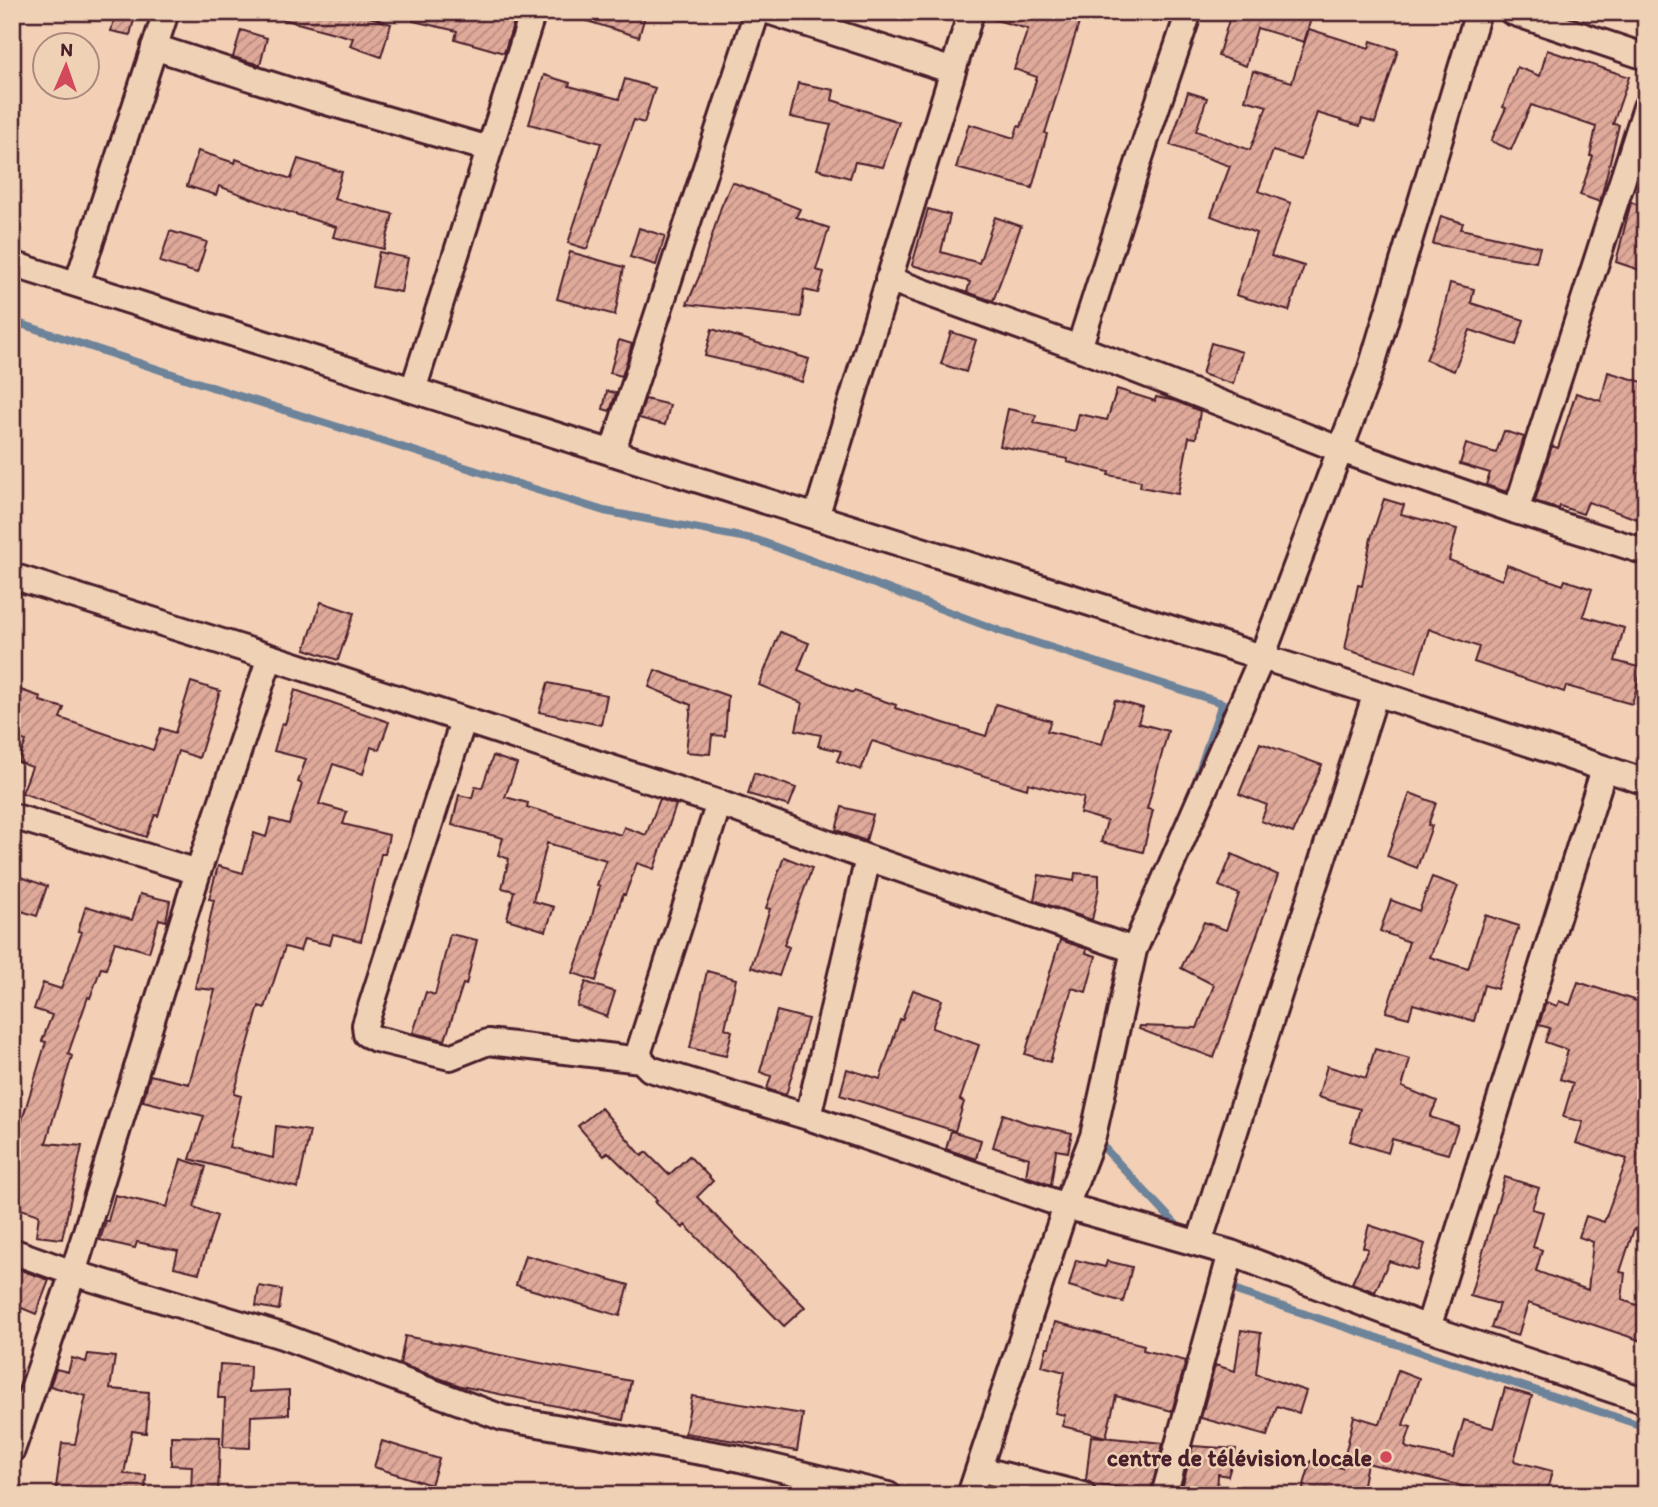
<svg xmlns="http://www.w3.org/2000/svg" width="1658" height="1507" viewBox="0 0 1658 1507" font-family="Itim,sans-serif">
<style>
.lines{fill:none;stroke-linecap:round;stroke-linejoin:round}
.stream{stroke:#6c839a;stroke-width:8}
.building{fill:url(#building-hatch);stroke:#4a1f2b;stroke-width:2}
.minor-casing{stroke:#4a1f2b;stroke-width:30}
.minor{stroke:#efd2b6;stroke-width:24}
.poi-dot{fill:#d1495b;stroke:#efd2b6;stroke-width:2.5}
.labels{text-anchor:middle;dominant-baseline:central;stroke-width:5;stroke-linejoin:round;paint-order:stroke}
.poi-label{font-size:24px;font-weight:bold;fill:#4a1f2b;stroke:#efd2b6;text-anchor:end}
</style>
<defs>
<pattern id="building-hatch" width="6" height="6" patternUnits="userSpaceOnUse" patternTransform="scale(1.75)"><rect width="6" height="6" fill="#e0aa9b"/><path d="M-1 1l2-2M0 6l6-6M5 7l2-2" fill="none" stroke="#b88a7f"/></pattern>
</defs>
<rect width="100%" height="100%" fill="#f2cfb5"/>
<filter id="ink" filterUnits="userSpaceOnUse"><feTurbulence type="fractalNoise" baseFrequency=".0143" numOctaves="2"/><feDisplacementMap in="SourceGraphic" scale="14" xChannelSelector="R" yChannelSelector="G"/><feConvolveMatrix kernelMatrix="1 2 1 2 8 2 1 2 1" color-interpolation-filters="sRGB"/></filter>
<g filter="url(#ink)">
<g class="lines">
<path class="stream" d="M12,321L230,393L604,511L757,540L1000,631L1222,703L1197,777
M1095,1138L1182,1231
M1229,1281L1239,1292L1646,1427"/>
</g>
<path class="building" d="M116,12H136L130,35L111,31Z
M283,12H355L391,24L381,57L350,46L353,38L282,19Z
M414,12H517L504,53L455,39L457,31L413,21Z
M574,12H646L639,37L574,17Z
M990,12H1054L1080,20L1045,133L1047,134L1032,188L956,168L969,124L1014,138L1018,126L1021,127L1037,77L1014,69L1028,29L989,18Z
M1223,12H1313L1304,42L1257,28L1246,66L1218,56L1229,20L1223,18Z
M1309,29L1369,48L1371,41L1398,50L1375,123L1362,119L1360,126L1317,113L1301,160L1273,151L1258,191L1291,203L1271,256L1304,266L1289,311L1236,295L1256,233L1211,216L1230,166L1170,145L1188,92L1207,98L1196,131L1250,150L1267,106L1245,100L1253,71L1292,82Z
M241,30L267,38L260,65L233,57Z
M1547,50L1629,77L1613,124L1619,125L1600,202L1580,195L1593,156H1590L1596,127L1531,105L1511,150L1491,141L1506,108L1503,107L1517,67L1540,76Z
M544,75L570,83L569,86L619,99L625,79L655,88L644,123L634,120L587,249L568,243L601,143L529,124Z
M798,83L834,90L832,100L899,122L883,167L855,162L850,178L817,169L831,125L790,117Z
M198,151L235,163L236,159L291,179L298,159L342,172L334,199L393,214L384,249L333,237L336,227L282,210L219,186L216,195L187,186Z
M732,182L800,209L796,217L829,228L816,270L824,272L818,293L804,290L801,317L687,304L699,277L721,207Z
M1631,202L1646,208V272L1616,262Z
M928,209L950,215L941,252L979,263L995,217L1021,226L993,301L967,292L970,282L912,265Z
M1441,216L1463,223L1461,229L1540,247L1536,262L1433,244Z
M639,228L665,236L656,265L630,257Z
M170,231L207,242L197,273L160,262Z
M379,252L408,258L401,292L372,287Z
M570,252L624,267L615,315L557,299Z
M1450,283L1474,289L1471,303L1524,320L1516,345L1470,330L1454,371L1426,360L1440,325Z
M712,329L809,359L802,382L761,369L705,356Z
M951,332L976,340L966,372L941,364Z
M619,340L632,344L622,376L610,373Z
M1211,343L1242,352L1233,384L1202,374Z
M1608,372L1646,383V522L1588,502L1583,514L1560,506L1559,509L1535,501L1552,446L1558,448L1576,393L1601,401Z
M1117,389L1155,401L1156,397L1175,401L1200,411L1196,438L1189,437L1178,494L1140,487L1141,481L1108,475L1109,472L1067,462L1068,459L1000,446L1008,409L1036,415L1034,423L1075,431L1079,414L1107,420Z
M607,391L616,393L610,411L603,409Z
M645,399L670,405L665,425L639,418Z
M1504,431L1524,437L1507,492L1486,485L1490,473L1460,464L1466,444L1496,453Z
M1384,499L1404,505L1401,514L1457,529L1449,560L1502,580L1507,565L1563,585L1565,580L1592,589L1583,616L1624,628L1615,661L1642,668L1632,704L1566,686L1564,692L1474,662L1479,647L1429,629L1416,672L1345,649L1358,585L1362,586L1371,538Z
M321,602L354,613L338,660L305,649Z
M780,632L809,643L798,670L853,693L854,691L896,705L895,708L986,736L996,704L1051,721L1047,731L1102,744L1115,700L1143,708L1138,723L1168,731L1147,809L1153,810L1143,852L1101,842L1107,821L1080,813L1084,798L1028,783L1027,789L872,741L861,770L837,761L841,751L818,746L821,735L796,730L802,703L759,685Z
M655,670L728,696L725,736L712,735L710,754L686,752L691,705L649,687Z
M191,682L220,691L199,758L178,751L158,816L155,815L146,837L22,793L32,767L18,762L26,741L12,736V687L41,697L40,701L64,708L60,718L153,750L161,728L175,733Z
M548,683L607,695L601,725L539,712Z
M295,690L389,722L379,750L371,747L363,774L333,764L319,804L347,812L343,824L389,835L385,854H381L361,941L333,934L330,945L304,939L300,951L285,947L265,1008L259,1006L234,1094L241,1096L229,1147L273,1158L276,1126L310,1131L298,1188L190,1159L204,1116L143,1101L150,1075L189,1084L215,990L195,988L214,900L209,899L218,866L243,873L254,833L266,837L271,819L289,824L302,784L298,782L306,759L274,751L282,723L285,724Z
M1260,743L1322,765L1293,833L1261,821L1267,805L1239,794Z
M493,756L517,764L505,797L528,803L527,807L621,835L624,827L646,835L660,799L676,805L654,869L637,863L625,895L623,894L596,981L573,973L588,931L600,886L597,885L606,860L547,843L533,901L554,907L546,931L507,919L514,891L502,888L509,859L498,855L503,838L452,825L459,795L472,798L475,787L482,788Z
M754,773L796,788L789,806L748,794Z
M1410,793L1436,803L1428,825L1432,826L1417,868L1387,856Z
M842,807L873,815L866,841L836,830Z
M1232,854L1278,875L1214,1058L1139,1029L1140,1026L1197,1028L1214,985L1181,968L1204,922L1226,930L1239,894L1219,886Z
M784,857L812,868L784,945L789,947L779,976L751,967L770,909L766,908Z
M1075,873L1099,875V888L1092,920L1034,900L1039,875L1074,881Z
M12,874L47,886L37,916L12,908Z
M1432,877L1458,886L1430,957L1468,969L1485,915L1519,926L1497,989L1484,985L1474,1021L1413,1004L1409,1018L1386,1012L1409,942L1380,931L1391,900L1419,911Z
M140,894L170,901L166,921L159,919L149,952L115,942L106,969L101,968L90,998L88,997L68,1054L72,1056L46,1143L82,1146L62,1239L36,1236L39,1215L12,1206V1131L18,1133L46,1042L42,1041L52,1015L34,1009L43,983L61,989L82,932L78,931L86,906L132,920Z
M450,934L477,940L466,985L463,984L445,1040L413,1033L426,992L435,995Z
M1060,940L1087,949L1086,953L1096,956L1086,992L1072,988L1050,1062L1025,1054Z
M707,971L736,979L725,1028L732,1031L726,1056L690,1048Z
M586,982L615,992L607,1017L577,1006Z
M1578,982L1646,1004V1232L1634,1229L1620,1272L1625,1273L1622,1300L1646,1308V1329L1642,1341L1528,1303L1518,1336L1491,1328L1499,1304L1470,1296L1505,1177L1539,1188L1532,1209L1543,1212L1533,1247L1542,1250L1536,1271L1588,1290L1593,1242L1579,1237L1586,1216L1604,1222L1627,1159L1576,1143L1583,1122L1563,1117L1573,1083L1560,1079L1568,1050L1545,1042L1550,1028L1539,1025L1546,1002L1557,1006L1559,1001L1570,1005Z
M913,990L942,1000L932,1028L979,1045L960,1100L964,1102L955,1131L840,1095L847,1069L880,1079L900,1019L902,1020Z
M777,1011L808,1019L786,1095L767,1089L771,1076L760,1072Z
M1375,1049L1410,1059L1402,1087L1437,1101L1430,1117L1458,1126L1448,1154L1392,1139L1388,1153L1350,1141L1360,1109L1318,1097L1327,1066L1366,1078Z
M601,1108L642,1156L646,1152L669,1175L689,1156L713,1181L697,1197L805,1307L784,1326L685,1225L683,1228L655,1202L657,1200L608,1152L604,1156L578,1126Z
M1003,1114L1027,1123L1072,1133L1068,1152L1056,1150L1051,1185L1026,1176L1029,1158L993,1147Z
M951,1131L981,1140L976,1159L946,1149Z
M181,1159L206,1167L194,1207L217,1216L199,1273L174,1267L178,1251L137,1242L135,1248L100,1240L106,1221H108L115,1195L167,1207Z
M1369,1225L1425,1244L1417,1270L1389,1261L1375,1292L1352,1283L1368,1249L1363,1247Z
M525,1255L629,1285L620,1316L516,1285Z
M1076,1260L1105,1267L1107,1261L1132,1267L1123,1302L1069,1286Z
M12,1267L49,1280L36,1314L12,1304Z
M259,1286L282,1290L279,1310L256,1306Z
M1055,1322L1144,1345L1143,1350L1186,1361L1172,1411L1116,1396L1106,1437L1062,1426L1065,1415L1055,1413L1065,1372L1042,1366L1047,1347H1049Z
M1241,1330L1261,1333L1256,1374L1306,1391L1299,1413L1277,1406L1267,1436L1201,1418L1215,1365L1235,1371Z
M405,1336L631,1381L623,1420L461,1386L400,1364Z
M88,1354L115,1357L110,1389L149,1392L146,1433L132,1431L124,1474L146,1475L145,1495H55L62,1443L75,1444L86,1396L50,1386L56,1369L68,1372L72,1358L86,1362Z
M220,1364L250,1366L249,1392L289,1390V1414L251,1416L250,1448L223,1447L225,1398H218Z
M1398,1370L1419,1378L1403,1425L1411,1427L1405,1445L1407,1448L1453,1458L1464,1420L1493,1428L1505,1388L1532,1396L1514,1461L1552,1471L1546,1495H1500L1367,1463L1361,1495L1328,1491L1327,1495H1313L1302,1492L1311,1461L1342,1468L1354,1416L1380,1424Z
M692,1396L803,1414L797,1451L685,1433Z
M171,1436L220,1437L218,1495H191L192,1466L171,1465Z
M1091,1436L1163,1443L1150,1495L1121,1491V1488L1093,1484L1086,1480Z
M382,1441L439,1459L431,1485L374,1467Z
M1193,1446L1236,1449L1228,1476L1218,1474L1217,1495H1180Z"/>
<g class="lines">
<defs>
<path id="minor" d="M771,12L953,71
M1512,12L1646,57
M154,47L313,98L489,149
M12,264L1376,693L1646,782
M888,279L1079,348L1341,450L1516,511L1646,552
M77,284L166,12
M1079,348L1146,139L1189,12
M413,390L533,12
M612,453L757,12
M1516,511L1646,107
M816,517L971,12
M12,576L270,657L719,803L868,858L1134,950
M463,721L365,1025L366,1034L376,1039L450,1057L488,1042L641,1060
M719,803L639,1051L641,1060L650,1069L808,1117L1066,1206L1231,1253L1428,1328L1646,1401
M12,816L198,872
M808,1117L868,858
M1199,1243L1376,693
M12,1251L73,1273L282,1336L503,1418L736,1458L888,1495
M1428,1328L1604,769
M12,1450L73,1273L198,872L270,657
M979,1469L1083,1495
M970,1495L1066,1206L1093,1136L1134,950L1262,657L1371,368L1478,12
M1164,1495L1231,1253"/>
</defs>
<use href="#minor" class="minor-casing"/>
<use href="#minor" class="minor"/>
</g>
</g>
<circle class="poi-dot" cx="1386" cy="1457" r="7"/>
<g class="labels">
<g class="poi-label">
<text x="1372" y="1457">centre de télévision locale</text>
</g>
</g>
<rect width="1658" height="1507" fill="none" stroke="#efd2b6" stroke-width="42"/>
<rect x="21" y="21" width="1616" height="1465" fill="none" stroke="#4a1f2b" stroke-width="2.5" filter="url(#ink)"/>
<g transform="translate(66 66) rotate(2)"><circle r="33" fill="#efd2b6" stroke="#ad8a7e" stroke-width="2"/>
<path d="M0-5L12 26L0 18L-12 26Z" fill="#d1495b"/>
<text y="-10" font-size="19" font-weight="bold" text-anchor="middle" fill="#4a1f2b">N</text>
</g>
</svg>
